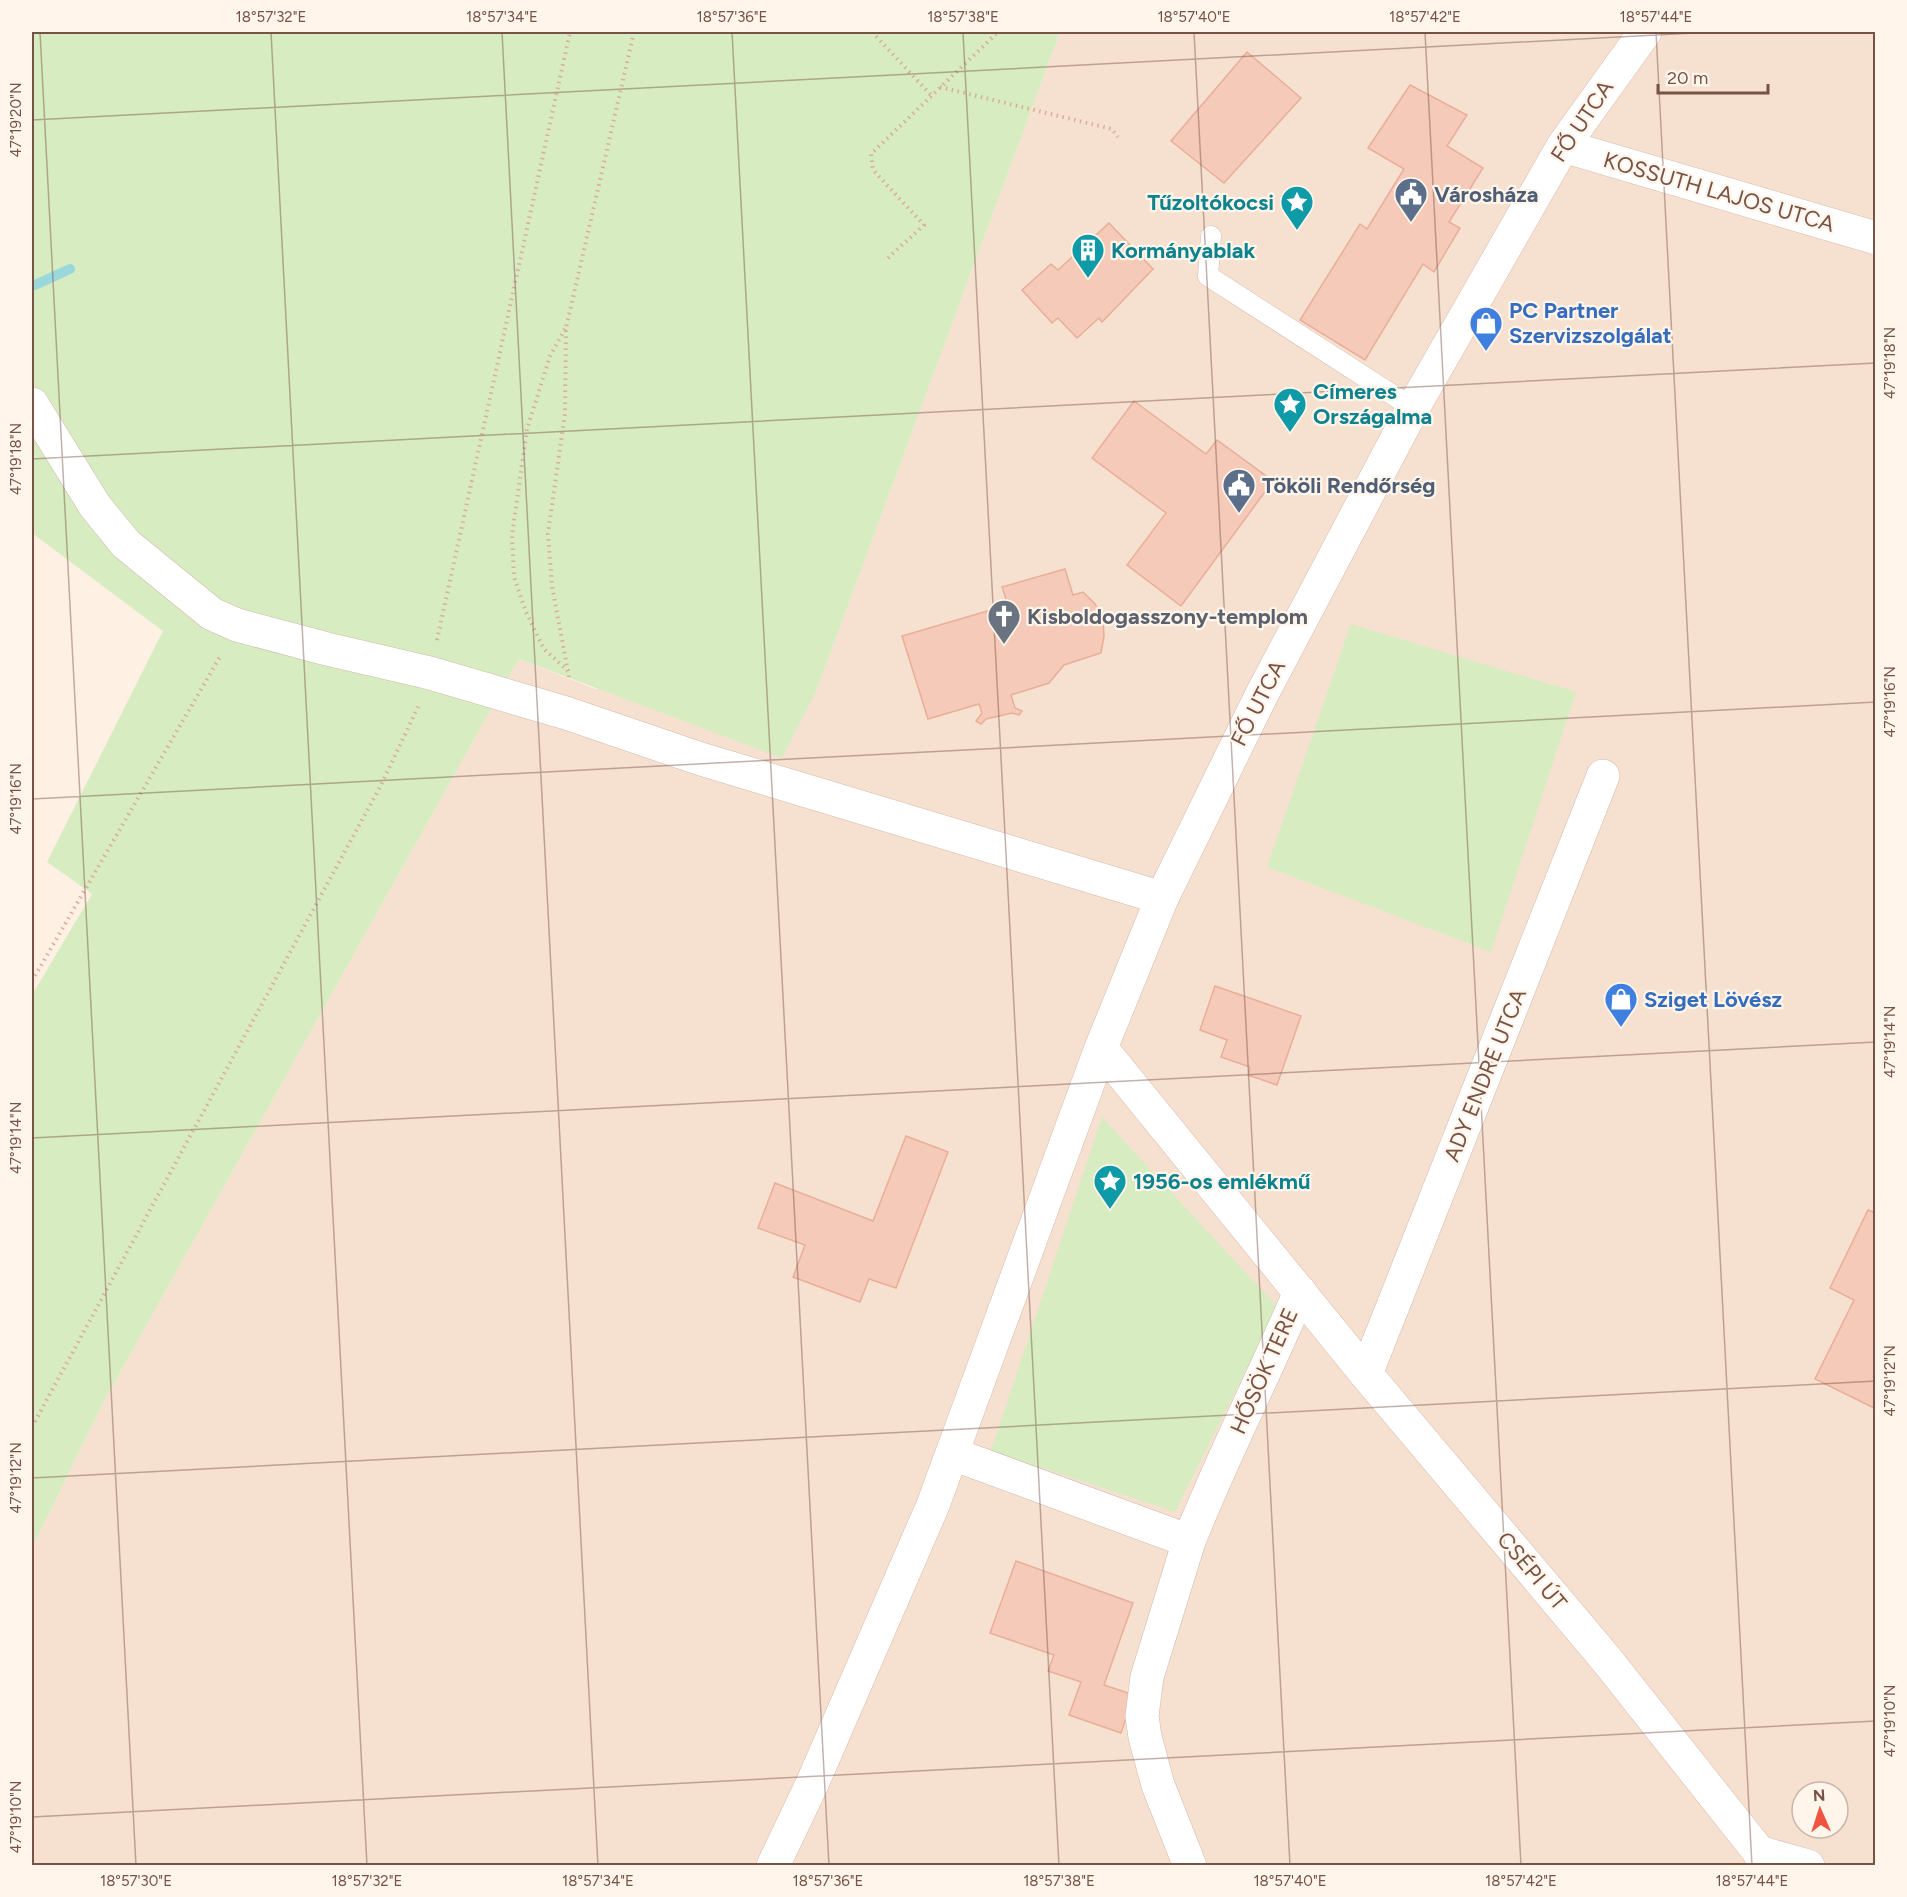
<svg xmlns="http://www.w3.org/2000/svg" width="1907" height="1897" viewBox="0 0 1907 1897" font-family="Figtree,sans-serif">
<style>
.residential{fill:#f6e1d1;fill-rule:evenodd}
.green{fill:#d7ecc0}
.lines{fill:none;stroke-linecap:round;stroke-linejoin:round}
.stream{stroke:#9bd8db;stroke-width:10}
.building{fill:#f5cab9;stroke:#e9ae98;stroke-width:1.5}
.lane-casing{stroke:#d2b8ab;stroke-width:21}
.street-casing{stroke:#d2b8ab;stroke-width:34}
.secondary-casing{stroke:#d8b9aa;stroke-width:34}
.path{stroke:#daad9c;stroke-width:4;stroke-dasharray:1.5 4.5;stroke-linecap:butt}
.lane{stroke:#fff;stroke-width:20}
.street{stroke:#fff;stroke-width:33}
.secondary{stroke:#fff;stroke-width:33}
.ticks{fill:none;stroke:#775347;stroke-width:1.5;stroke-opacity:0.45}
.labels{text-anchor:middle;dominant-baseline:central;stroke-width:4.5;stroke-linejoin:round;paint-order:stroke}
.street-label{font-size:22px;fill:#775347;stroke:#fff5ea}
.service-label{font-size:22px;font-weight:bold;fill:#4e5e75;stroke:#fff5ea;text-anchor:start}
.culture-label{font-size:22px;font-weight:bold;fill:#0d838f;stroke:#fff5ea;text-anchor:start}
.shop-label{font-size:22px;font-weight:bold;fill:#366cbe;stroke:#fff5ea;text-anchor:start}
.worship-label{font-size:22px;font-weight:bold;fill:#5b616d;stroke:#fff5ea;text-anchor:start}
.neatline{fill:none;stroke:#775347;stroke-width:2}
.ticks-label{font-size:15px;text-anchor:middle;fill:#775347}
</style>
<rect width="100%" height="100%" fill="#fef0e3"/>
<path class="residential" d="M1060,32H1875V1865H32V1548L103,1403L519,659L595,689H817ZM1802,1792H1838V1828H1802Z"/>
<path class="green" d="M32,32H1060L817,689L782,758L519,659L103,1403L32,1548V995L92,894L47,862L163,631L32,533Z
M1351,624L1576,692L1491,952L1267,867Z
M1102,1117L1281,1311L1246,1370L1175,1512L991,1451Z"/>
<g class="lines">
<path class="stream" d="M35,285L70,269"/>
</g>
<path class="building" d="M1247,52L1301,98L1224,183L1171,141Z
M1410,85L1467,115L1447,146L1483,168L1449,222L1460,228L1434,272L1423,264L1365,360L1300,320L1360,224L1367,229L1404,169L1368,148Z
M1109,223L1153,269L1102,322L1099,318L1077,338L1058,318L1052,323L1022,290L1051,264L1058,270Z
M1134,401L1206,454L1217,440L1273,481L1181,606L1127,565L1166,513L1092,458Z
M1065,569L1073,595L1083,592L1095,604L1103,619L1104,636L1101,653L1064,665L1049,683L1011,695L1015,708L1022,711L1019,715L1012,713L986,719L981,724L976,721L982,713L979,704L928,719L902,636L1008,605L1002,587Z
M1215,986L1301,1016L1277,1085L1248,1075L1250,1067L1221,1057L1227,1040L1200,1030Z
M906,1136L948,1152L896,1288L869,1279L860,1302L793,1277L805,1245L758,1228L775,1183L873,1221Z
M1868,1210L1876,1213L1874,1408L1815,1379L1854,1300L1830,1288Z
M1016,1561L1133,1603L1104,1685L1134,1695L1121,1733L1069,1715L1081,1682L1048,1671L1054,1655L990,1633Z"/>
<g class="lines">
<defs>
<path id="lane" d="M1211,236L1208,276L1413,408"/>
<path id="street" d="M32,404L95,506L126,544L212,614L237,625L327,649L430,673L566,713L701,759L1162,898
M1366,1374L1603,776
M953,1454L1189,1541C1223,1456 1264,1376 1300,1292
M1189,1541L1147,1677L1142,1716L1145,1737L1158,1785L1190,1866
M1762,1853L1808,1866"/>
<path id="secondary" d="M1563,146L1876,238
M1101,1048L1366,1374L1606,1659L1770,1866
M773,1866L812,1784L933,1505L1101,1048L1162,898L1261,696L1413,408L1563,146L1645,32"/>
</defs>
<use href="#lane" class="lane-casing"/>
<use href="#street" class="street-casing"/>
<use href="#secondary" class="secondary-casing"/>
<path class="path" d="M872,32L931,95
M940,87L1112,129L1118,137
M888,258L924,225L873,170L871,154L996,34
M565,329L550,356L527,429L512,535L514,577L526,612L544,649L568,671
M437,640L570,32
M569,677L552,586L548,534L565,413L566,328L634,32
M32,981L221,655
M32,1427L381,785L419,705"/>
<use href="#lane" class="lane"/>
<use href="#street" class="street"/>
<use href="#secondary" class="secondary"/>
</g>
<path class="ticks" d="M40,32L136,1866M271,32L367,1866M502,32L598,1866M732,32L829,1866M963,32L1059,1866M1194,32L1290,1866M1425,32L1521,1866M1656,32L1752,1866M32,120L1713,32M32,459L1876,363M32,799L1876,702M32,1138L1876,1042M32,1478L1876,1381M32,1817L1876,1721"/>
<defs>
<symbol id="civic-pin" viewBox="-11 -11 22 30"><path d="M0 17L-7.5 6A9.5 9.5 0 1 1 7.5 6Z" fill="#5c6f8a" stroke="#fff5ea"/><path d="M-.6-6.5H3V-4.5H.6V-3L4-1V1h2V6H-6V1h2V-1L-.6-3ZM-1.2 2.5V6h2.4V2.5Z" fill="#fff"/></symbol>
<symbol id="sight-pin" viewBox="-11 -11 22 30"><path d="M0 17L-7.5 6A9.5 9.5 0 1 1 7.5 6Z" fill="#0f9aa8" stroke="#fff5ea"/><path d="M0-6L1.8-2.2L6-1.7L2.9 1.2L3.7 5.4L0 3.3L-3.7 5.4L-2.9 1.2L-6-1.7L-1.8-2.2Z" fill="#fff"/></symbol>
<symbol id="building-pin" viewBox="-11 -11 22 30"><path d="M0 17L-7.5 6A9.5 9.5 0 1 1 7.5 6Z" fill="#0f9aa8" stroke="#fff5ea"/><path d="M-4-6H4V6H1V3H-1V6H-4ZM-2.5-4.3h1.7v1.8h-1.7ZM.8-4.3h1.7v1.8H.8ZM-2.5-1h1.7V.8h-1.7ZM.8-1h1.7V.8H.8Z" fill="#fff"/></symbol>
<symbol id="shop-pin" viewBox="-11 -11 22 30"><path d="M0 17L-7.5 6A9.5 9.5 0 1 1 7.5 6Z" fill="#3f7fe0" stroke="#fff5ea"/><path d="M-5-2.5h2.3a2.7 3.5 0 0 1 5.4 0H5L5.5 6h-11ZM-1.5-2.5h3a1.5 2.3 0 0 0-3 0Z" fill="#fff"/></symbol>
<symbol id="church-pin" viewBox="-11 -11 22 30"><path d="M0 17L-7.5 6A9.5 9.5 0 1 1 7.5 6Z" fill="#6b7280" stroke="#fff5ea"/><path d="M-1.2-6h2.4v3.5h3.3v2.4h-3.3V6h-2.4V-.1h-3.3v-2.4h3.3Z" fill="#fff"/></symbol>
</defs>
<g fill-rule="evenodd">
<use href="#civic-pin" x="1392" y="175" width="38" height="52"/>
<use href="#sight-pin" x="1278" y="183" width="38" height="52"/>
<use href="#building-pin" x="1069" y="231" width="38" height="52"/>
<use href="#shop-pin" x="1467" y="304" width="38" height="52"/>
<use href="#sight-pin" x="1271" y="385" width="38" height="52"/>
<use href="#civic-pin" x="1220" y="466" width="38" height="52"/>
<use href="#church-pin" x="985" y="597" width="38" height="52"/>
<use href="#shop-pin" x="1602" y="980" width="38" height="52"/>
<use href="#sight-pin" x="1091" y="1162" width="38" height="52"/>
</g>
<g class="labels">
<g class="street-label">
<text transform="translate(1582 121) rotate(-56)">FŐ UTCA</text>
<text transform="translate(1719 192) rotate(16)">KOSSUTH LAJOS UTCA</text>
<text transform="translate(1258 703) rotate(-63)">FŐ UTCA</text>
<text transform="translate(1485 1075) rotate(-68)">ADY ENDRE UTCA</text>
<text transform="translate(1264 1371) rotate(-66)">HŐSÖK TERE</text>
<text transform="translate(1532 1571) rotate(50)">CSÉPI ÚT</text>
</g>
<g class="service-label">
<text x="1434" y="194">Városháza</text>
<text x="1262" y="485">Tököli Rendőrség</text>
</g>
<g class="culture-label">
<text x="1274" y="202" text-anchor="end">Tűzoltókocsi</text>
<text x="1111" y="250">Kormányablak</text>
<text x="1313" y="391">Címeres<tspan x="1313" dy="25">Országalma</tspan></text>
<text x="1133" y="1181">1956-os emlékmű</text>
</g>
<g class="shop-label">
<text x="1509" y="310">PC Partner<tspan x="1509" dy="25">Szervizszolgálat</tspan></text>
<text x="1644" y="999">Sziget Lövész</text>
</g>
<g class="worship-label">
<text x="1027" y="616">Kisboldogasszony-templom</text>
</g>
</g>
<rect width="1907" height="1897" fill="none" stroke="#fff5ea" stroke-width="66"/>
<g transform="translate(1820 1810) rotate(357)"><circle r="28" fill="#fff5ea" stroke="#c9b4a9" stroke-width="1.5"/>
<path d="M0-4.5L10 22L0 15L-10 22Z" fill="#f05440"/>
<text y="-9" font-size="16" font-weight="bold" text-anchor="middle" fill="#775347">N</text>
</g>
<path d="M1658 84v9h110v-9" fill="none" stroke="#775347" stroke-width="3"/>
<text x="1667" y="84" font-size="18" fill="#775347" stroke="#fff5ea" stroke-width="4.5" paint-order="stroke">20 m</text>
<rect x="33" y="33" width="1841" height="1831" class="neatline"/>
<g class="ticks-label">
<text x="271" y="22">18°57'32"E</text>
<text x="502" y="22">18°57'34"E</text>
<text x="732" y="22">18°57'36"E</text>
<text x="963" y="22">18°57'38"E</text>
<text x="1194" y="22">18°57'40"E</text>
<text x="1425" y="22">18°57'42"E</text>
<text x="1656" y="22">18°57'44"E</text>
<text transform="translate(16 120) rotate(-90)" y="5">47°19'20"N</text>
<text transform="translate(1890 363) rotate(-90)" y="5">47°19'18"N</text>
<text transform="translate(16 459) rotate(-90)" y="5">47°19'18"N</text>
<text transform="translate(1890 702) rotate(-90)" y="5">47°19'16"N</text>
<text transform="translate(16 799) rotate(-90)" y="5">47°19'16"N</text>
<text transform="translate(1890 1042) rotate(-90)" y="5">47°19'14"N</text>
<text transform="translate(16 1138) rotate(-90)" y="5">47°19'14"N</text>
<text transform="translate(1890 1381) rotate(-90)" y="5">47°19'12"N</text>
<text transform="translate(16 1478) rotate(-90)" y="5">47°19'12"N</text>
<text transform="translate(1890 1721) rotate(-90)" y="5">47°19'10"N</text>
<text transform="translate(16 1817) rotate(-90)" y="5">47°19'10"N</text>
<text x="136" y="1886">18°57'30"E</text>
<text x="367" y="1886">18°57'32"E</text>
<text x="598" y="1886">18°57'34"E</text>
<text x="828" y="1886">18°57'36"E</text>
<text x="1059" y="1886">18°57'38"E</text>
<text x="1290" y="1886">18°57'40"E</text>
<text x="1521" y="1886">18°57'42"E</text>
<text x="1752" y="1886">18°57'44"E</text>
</g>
</svg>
